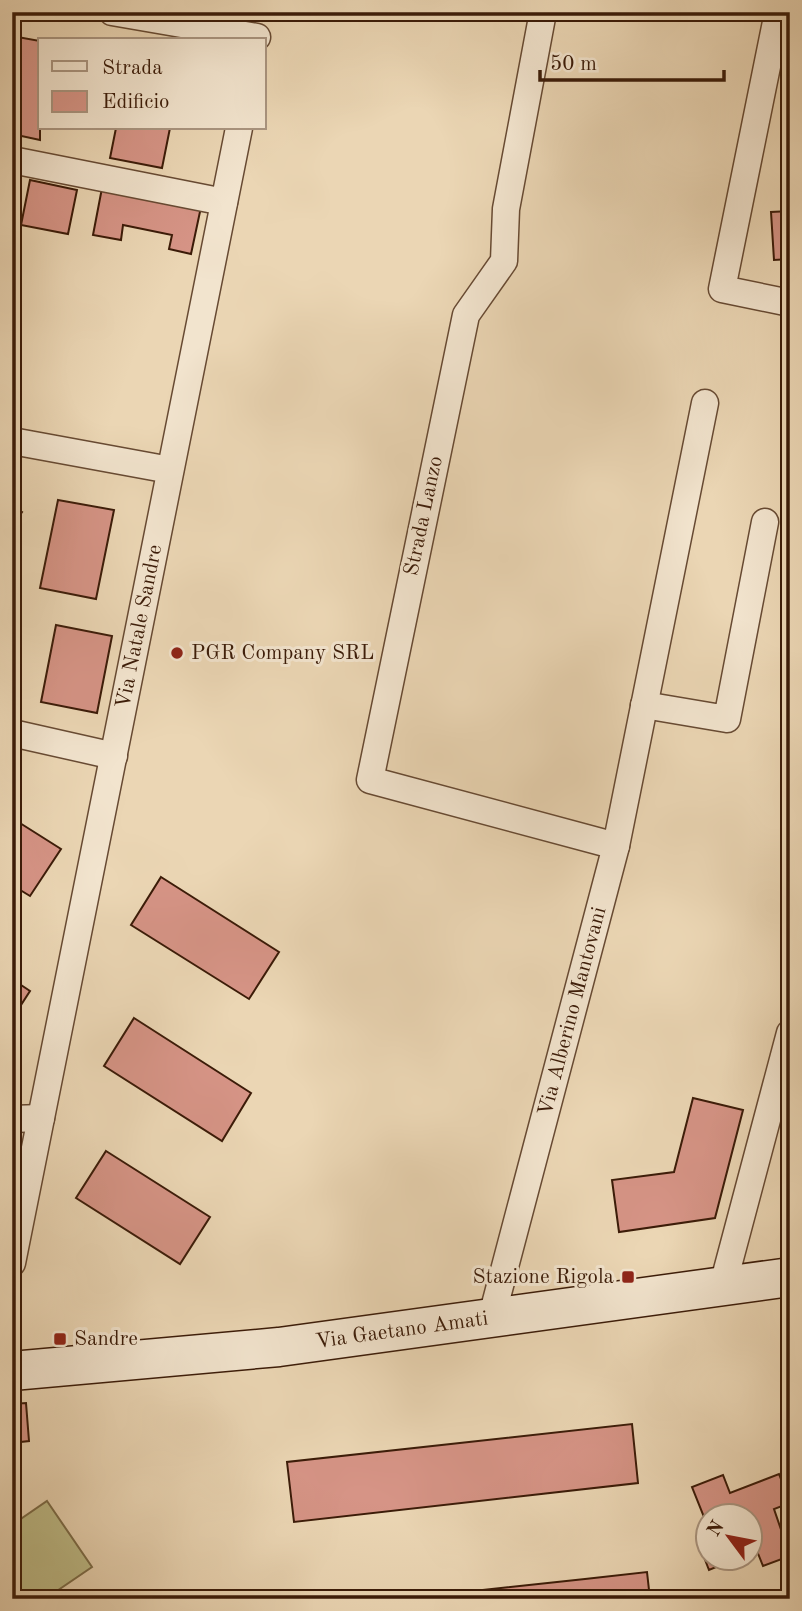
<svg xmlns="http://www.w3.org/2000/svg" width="802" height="1611" viewBox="0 0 802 1611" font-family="'Old Standard TT',serif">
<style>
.green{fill:#bebc88;stroke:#7c6c48;stroke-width:2}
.building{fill:#d69486;stroke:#3b1b08;stroke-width:2}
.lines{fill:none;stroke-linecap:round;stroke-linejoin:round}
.street-casing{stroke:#674a33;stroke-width:29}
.secondary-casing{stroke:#3b1b08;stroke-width:41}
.street{stroke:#f2e4ce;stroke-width:26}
.secondary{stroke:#f2e4ce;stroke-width:38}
.poi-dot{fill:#8f2418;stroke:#f2e4ce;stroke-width:2.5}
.labels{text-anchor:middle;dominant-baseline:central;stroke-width:6;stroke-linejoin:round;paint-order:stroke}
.street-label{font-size:21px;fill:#3b1b08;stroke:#f2e4ce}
.poi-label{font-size:21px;fill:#3b1b08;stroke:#f2e4ce;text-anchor:start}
</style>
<rect width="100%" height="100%" fill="#ebd6b4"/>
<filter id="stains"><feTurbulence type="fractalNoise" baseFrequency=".00286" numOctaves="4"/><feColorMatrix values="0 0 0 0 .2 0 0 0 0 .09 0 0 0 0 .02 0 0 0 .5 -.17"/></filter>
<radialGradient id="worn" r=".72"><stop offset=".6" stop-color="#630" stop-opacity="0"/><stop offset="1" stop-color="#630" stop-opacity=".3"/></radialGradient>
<path class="green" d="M47,1501L92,1567L45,1599H12V1525Z"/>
<path class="building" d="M12,36L40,41V140L12,134Z
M116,128H170L162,168L110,158Z
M30,180L77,190L68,234L21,225Z
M102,188L201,207L191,254L169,249L172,235L123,225L121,240L93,235Z
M790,211V259L774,260L771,212Z
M58,500L114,510L96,599L40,588Z
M12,506L22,512L12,527Z
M56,625L112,636L97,713L41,702Z
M12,818L61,849L30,896L12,885Z
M161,877L279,952L249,999L131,925Z
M12,979L30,991L12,1019Z
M134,1018L251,1093L222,1141L104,1066Z
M693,1098L743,1110L715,1218L619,1232L612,1180L674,1172Z
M106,1151L210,1217L180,1264L76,1198Z
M26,1403L29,1441L12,1443V1404Z
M632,1424L638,1483L294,1522L287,1462Z
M779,1474L790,1503L774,1509L790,1556L763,1566L757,1551L750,1554V1516H708V1527L692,1487L723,1475L730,1493Z
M708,1536V1558H738L709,1570L697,1539Z
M647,1572L650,1599H400L585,1579Z"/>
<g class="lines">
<defs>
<g id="street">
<path d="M112,12L257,37"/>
<path d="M543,12L506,209L504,261L466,315L370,780L616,846"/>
<path d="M778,12L722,289L790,303"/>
<path d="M12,160L224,202"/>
<path d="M12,441L170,470"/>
<path d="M644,705L727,719L765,522"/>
<path d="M12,733L114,756"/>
<path d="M12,1119L41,1118"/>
<path id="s1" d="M12,1263L239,128"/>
<path d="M723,1285L790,1033"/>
<path id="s2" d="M492,1316L616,846L705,403"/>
</g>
<g id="secondary">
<path id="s3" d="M12,1371L279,1347L790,1277"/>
</g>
</defs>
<use href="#street" class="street-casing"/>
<use href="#secondary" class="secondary-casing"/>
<use href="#street" class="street"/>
<use href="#secondary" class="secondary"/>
</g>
<g class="poi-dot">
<circle cx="177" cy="653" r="7"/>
<rect x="621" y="1270" width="14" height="14" rx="3.5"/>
<rect x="53" y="1332" width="14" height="14" rx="3.5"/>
</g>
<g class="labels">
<g class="street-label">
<text transform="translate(424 516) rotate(-78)">Strada Lanzo</text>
<text stroke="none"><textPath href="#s1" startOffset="649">Via Natale Sandre</textPath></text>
<text stroke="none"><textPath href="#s2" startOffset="315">Via Alberino Mantovani</textPath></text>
<text stroke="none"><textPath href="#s3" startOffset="392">Via Gaetano Amati</textPath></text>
</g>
<g class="poi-label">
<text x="191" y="653">PGR Company SRL</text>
<text x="614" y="1277" text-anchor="end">Stazione Rigola</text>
<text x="74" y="1339">Sandre</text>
</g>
</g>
<rect width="802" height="1611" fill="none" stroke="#ebd6b4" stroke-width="42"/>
<rect x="14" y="14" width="774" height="1583" fill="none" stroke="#3b1b08" stroke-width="3.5"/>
<rect x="21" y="21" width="760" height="1569" fill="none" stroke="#3b1b08" stroke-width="2"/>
<rect x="38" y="38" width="228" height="91" fill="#f2e4ce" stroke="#a9947f" stroke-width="2"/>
<rect x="52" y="61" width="35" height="10" fill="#f2e4ce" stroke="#a9947f" stroke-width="2"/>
<text x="102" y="74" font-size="21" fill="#3b1b08">Strada</text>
<rect x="52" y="91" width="35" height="21" fill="#d69486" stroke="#a9947f" stroke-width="2"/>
<text x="102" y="108" font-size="21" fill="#3b1b08">Edificio</text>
<g transform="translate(729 1537) rotate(302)"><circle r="33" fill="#f2e4ce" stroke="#a9947f" stroke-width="2"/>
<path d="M0-5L12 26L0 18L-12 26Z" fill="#8f2418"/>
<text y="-10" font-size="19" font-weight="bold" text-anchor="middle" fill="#3b1b08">N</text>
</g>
<path d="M540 70v10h184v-10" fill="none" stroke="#3b1b08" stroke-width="3.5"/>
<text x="550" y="70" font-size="21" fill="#3b1b08" stroke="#f2e4ce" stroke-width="5" paint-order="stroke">50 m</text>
<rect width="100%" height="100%" filter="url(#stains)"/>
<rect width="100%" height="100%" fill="url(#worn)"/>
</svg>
